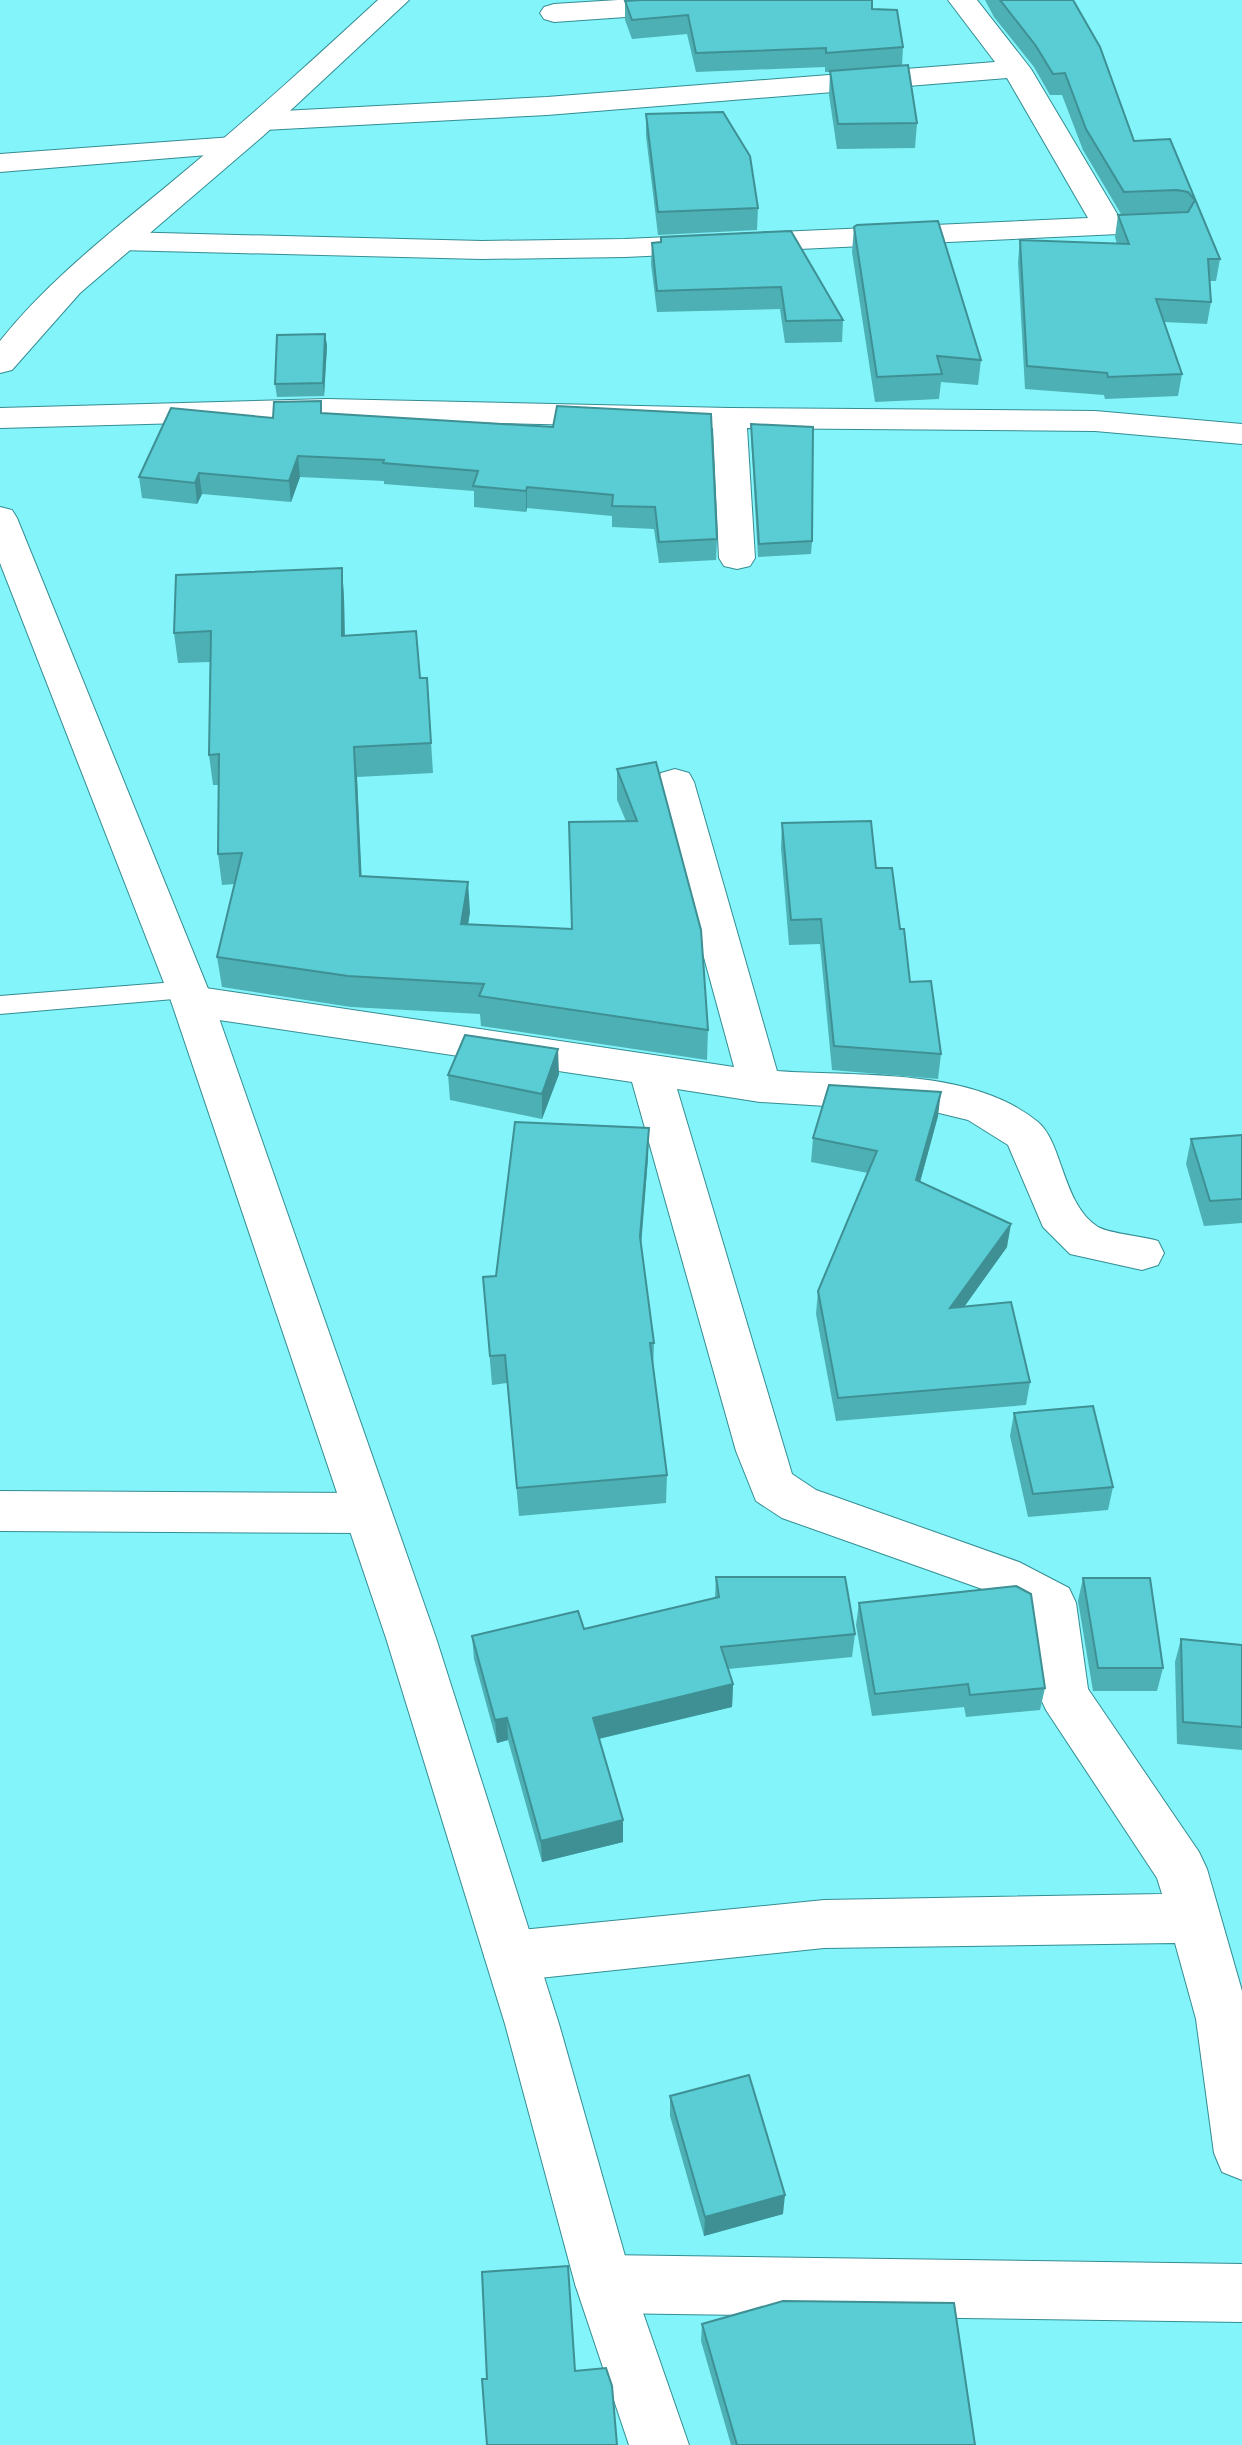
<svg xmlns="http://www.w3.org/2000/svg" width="1242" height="2445" viewBox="0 0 1242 2445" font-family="Mulish,sans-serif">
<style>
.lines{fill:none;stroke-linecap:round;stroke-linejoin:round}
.service-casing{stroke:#348d92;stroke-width:2}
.minor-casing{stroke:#348d92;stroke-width:2}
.tertiary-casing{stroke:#348d92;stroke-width:2}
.service{fill:#fff;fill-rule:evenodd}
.minor{fill:#fff;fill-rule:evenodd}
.tertiary{fill:#fff;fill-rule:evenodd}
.wall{fill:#4db0b5}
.shaded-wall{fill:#3e9094}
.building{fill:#59cdd3;stroke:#3e9094;stroke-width:2}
</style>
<rect width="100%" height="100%" fill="#82f4fa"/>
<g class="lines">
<defs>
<path id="service" d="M188,981L197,983L201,990L197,997L0,1014V996Z"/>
<path id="minor" d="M618,0H754L750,6L740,9L554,22L544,19L540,13L544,7L554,4Z
M948,0H977L1031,69L1119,217L1173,215L1184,217L1189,224L1184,231L625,257L482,259L120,250L109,248L104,241L109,234L120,232L482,241L625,239L1088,218L1007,78L547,115L264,130L253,127L249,121L253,115L264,112L547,97L995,62Z
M233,137L244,140L248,146L244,152L0,172V154Z
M327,399L729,408L1095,411L1242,424V444L1095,431L747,428L755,558L750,566L737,569L724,566L719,558L713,428L327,419L0,428V408Z
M675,769L689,773L694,782L777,1071C859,1077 971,1067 1038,1122C1063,1143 1062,1204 1098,1227C1111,1234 1142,1236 1158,1241L1164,1253L1158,1265L1142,1270L1070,1254L1043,1227L1008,1145L968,1120L939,1113L760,1102L677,1089L792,1474L816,1490L1019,1562L1069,1588L1076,1603L1088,1689L1199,1852L1207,1869L1242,1991V2180L1222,2172L1214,2153L1196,2019L1175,1943L824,1948L511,1981L492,1974L484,1956L492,1938L511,1931L824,1900L1162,1894L1157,1878L1046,1710L1039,1695L1029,1615L985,1590L782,1518L756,1501L736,1451L632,1082L192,1016L177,1011L171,1001L177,991L192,986L734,1067L656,782L661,773Z
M0,1491L366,1493L383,1499L390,1513L383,1527L366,1533L0,1531Z
M604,2255L1242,2264V2322L604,2313L584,2304L575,2284L584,2264Z"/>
<path id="tertiary" d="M378,0H409L263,136L80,293L12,370L0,373V341C54,273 126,221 192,165C256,112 317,56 378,0Z
M0,507L12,510L17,518L213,1001L436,1638L559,2024L633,2284L689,2445H629L575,2284L505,2024L386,1638L171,1001L0,563Z"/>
</defs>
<use href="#service" class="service-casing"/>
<use href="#minor" class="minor-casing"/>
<use href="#tertiary" class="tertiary-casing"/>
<use href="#service" class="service"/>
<use href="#minor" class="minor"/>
<use href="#tertiary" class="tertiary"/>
</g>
<path class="wall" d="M985,0H1073L1134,141L1170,139L1220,259L1216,281H1210L1211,302L1207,324L1164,322L1182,374L1178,396L1105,399L1104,395L1025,389L1018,262L1020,240L1117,244L1115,237L1118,215L1177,213L1121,214L1083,150L1062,95H1050L1034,67L994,17Z
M625,1L872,9L903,47L902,66L917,123L915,148L837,149L829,95L830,72H825V67L696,72L687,34L632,39L625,20Z
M646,114L758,208L757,230L658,235L646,136Z
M854,227L981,360L978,385L941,382L939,399L875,402L852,252Z
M791,231L843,320L842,342L785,343L780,309L657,312L651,264L652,243L661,242V237Z
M325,334L327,346L324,396L277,397L275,384Z
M322,413L553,427L717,539L716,560L659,563L654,529L612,527V516L527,508L526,512L474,507V491L384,484V481L300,477L291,502L202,494L197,504L142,498L139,477L273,418Z
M751,424L812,541L811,554L758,557L751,437Z
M342,568L344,598L345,636L420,678H427L433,773L357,777L361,876L470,912L468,924L572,929L626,821L617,800V769L656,762L708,1030L707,1060L481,1026L480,1014L351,1007L222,987L217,957L235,884L222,885L218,854L219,785H213L209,755L210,662L178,663L174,633Z
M782,823L876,868L900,929L910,982L941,1054L938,1079L832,1070L820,944L789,945L781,848Z
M559,1074L542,1119L450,1100L448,1075Z
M938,1116L920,1182L1007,1247L964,1306L1030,1382L1026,1405L836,1421L816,1314L818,1291L868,1173L811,1162L813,1138Z
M1242,1135V1223L1204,1226L1186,1164L1191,1139Z
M648,1158L641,1247L654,1343L653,1371L667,1475L666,1503L519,1516L507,1383L492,1385L483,1277L496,1276Z
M1014,1413L1113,1487L1108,1510L1028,1517L1010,1436Z
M716,1577L855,1634L852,1657L728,1669L733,1684L732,1707L599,1739L623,1820V1842L542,1862L508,1740L497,1743L474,1659L472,1636L584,1629L715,1598Z
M1083,1578L1163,1668L1157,1691H1093L1078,1601Z
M859,1603L1045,1688L1040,1710L966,1717L964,1707L872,1716L856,1625Z
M1181,1639L1242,1645V1750L1177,1744L1175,1662Z
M670,2096L783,2214L704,2236L670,2116Z
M702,2324L975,2445H731L701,2341Z"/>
<path class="shaded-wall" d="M325,334L327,346L324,396L323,383Z
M298,456L300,477L291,502L289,481Z
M199,473L202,494L197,504L195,483Z
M527,487V508L526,512V491Z
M342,568L344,598L345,666L342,636Z
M354,747L357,777L363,906L360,876Z
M468,882L470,912L463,954L461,924Z
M558,1049L559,1074L542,1119V1094Z
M941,1092L938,1116L914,1204L916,1180Z
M649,1128L648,1158L639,1266L640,1237Z
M1011,1224L1007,1247L947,1331L950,1308Z
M733,1684L732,1707L593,1740V1718Z
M507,1718L508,1740L497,1743L495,1720Z
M623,1820V1842L542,1862L541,1841Z
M785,2195L783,2214L704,2236L705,2217Z"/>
<path class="building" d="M641,0H872V9L897,10L903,47L826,53V48L696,53L688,15L632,20L625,1Z
M1000,0H1073L1100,47L1134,141L1170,139L1220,259H1208L1211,302L1156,299L1182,374L1108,377L1107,373L1027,366L1020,240L1129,244L1118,215L1188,212L1195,200L1188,192L1177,190L1124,192L1086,129L1065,73L1053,74L1036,46Z
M908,65L917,123L838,124L830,71Z
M723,112L750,156L758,208L658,212L646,114Z
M938,221L981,360L937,356L942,374L877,377L854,227L857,225Z
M791,231L843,320L786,321L781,287L657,291L652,243L661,242V237Z
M325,334L323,383L275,384L277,335Z
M321,401V413L553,427L557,406L711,414L717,539L659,542L655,507L612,506L613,495L527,487L526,491L473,486L478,471L383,463L384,460L298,456L289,481L199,473L195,483L139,477L171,408L273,418L274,402Z
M751,424L813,427L812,541L759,544Z
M342,568V636L416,631L420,678H427L431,743L354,747L360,876L468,882L461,924L572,929L569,822L637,821L617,769L656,762L701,930L708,1030L479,996L484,984L348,976L217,957L242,853L218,854L219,754L209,755L211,631L174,633L176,575Z
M871,821L876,868H892L900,929H904L910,982L931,981L941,1054L834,1046L821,919L791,920L782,823Z
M465,1035L558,1049L542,1094L448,1075Z
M829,1085L941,1092L916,1180L1011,1224L950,1308L1011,1302L1030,1382L838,1398L818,1291L877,1151L813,1138Z
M515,1122L649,1128L640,1237L654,1343H650L667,1475L517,1488L505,1355L490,1356L483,1277L496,1276Z
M1242,1135V1199L1210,1201L1191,1139Z
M1093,1406L1113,1487L1033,1494L1014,1413Z
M716,1577H845L855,1634L721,1647L733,1684L593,1718L623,1820L541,1841L507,1718L495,1720L472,1636L578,1611L584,1629L719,1597Z
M1083,1578H1150L1163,1668H1098Z
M1016,1586L1031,1594L1045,1688L970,1695L968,1684L875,1694L859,1603Z
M1181,1639L1242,1645V1727L1183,1722Z
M749,2075L785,2195L705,2217L670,2096Z
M568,2266L575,2371L606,2368L612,2386L617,2445H487L482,2379H487L482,2272Z
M783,2301L954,2303L975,2445H737L702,2324Z"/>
</svg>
